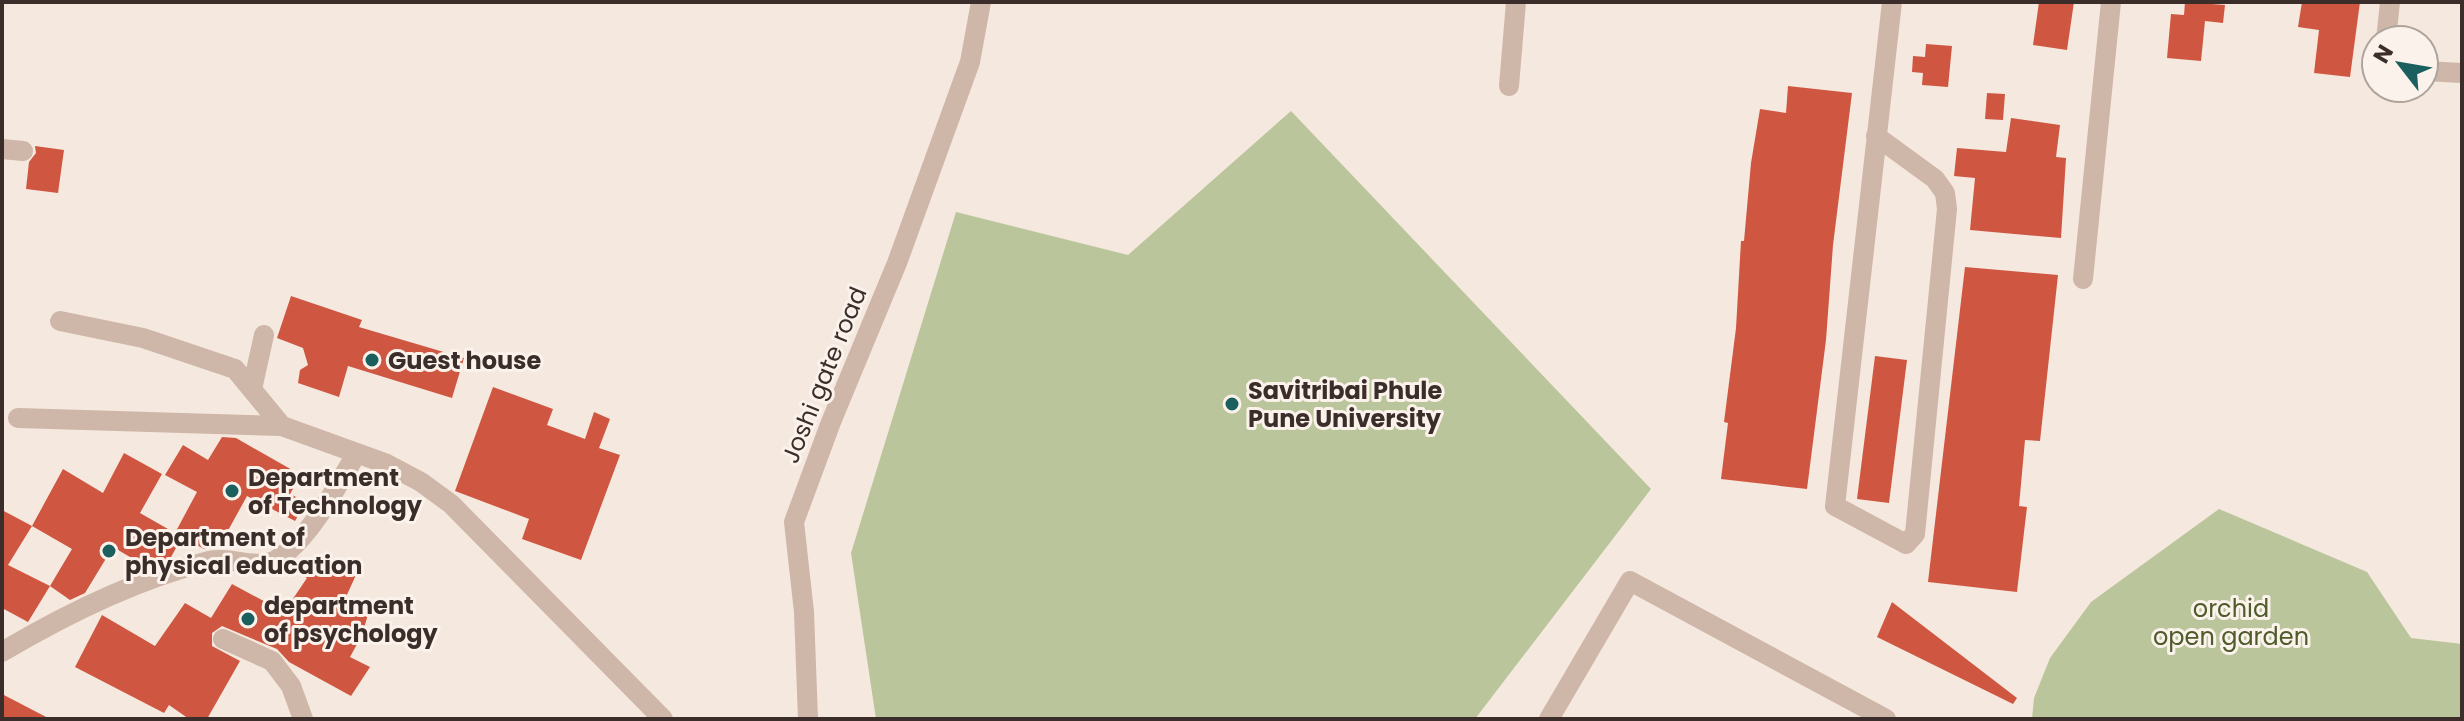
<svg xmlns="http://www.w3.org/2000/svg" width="2464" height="721" viewBox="0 0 2464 721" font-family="Poppins,sans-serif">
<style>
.green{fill:#bbc59c}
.building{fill:#cf5741}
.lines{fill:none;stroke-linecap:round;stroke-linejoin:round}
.minor{stroke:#ceb6a8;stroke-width:20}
.poi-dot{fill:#1b605f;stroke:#fbf3eb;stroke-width:3}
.labels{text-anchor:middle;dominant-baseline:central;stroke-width:6;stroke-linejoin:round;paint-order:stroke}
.poi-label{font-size:24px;font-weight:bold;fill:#3b2d29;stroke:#fbf3eb;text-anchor:start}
.street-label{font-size:24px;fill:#3b2d29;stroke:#fbf3eb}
.park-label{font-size:24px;fill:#4e5b2b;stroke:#fbf3eb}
</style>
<rect width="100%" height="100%" fill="#f5e8de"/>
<path class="green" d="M1291,111L1651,489L1475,719H876L851,553L956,212L1128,255Z
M2219,509L2367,572L2411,638L2462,644V719H2032L2034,698L2050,658L2091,602Z"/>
<path class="building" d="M2039,2H2074L2067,50L2033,45Z
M2185,2L2225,5L2223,23L2205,21L2201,61L2167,58L2171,14L2184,15Z
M2302,2H2360L2350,77L2314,73L2319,30L2298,27Z
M1926,44L1952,46L1948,87L1922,85L1923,73L1912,72L1913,56L1925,57Z
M1788,86L1852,93L1833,245L1826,340L1807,489L1721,479L1728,423L1724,422L1736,328L1741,241H1744L1751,163L1760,109L1786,113Z
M1987,93L2005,94L2003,120L1985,119Z
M2011,118L2060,125L2056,157L2066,158L2061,238L1970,230L1975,178L1954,176L1957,148L2006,152Z
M35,146L64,150L58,193L26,189L29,162L36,153Z
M1965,267L2058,275L2040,441L2025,440L2019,506L2027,507L2017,592L1928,582Z
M291,296L362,320L359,327L464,358L452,398L348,366L339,397L298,383L300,370L308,365L303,348L277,338Z
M1875,356L1907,360L1889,503L1857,499Z
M493,387L553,409L547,425L585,439L594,412L610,419L599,448L620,455L581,560L522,539L529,519L455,491Z
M222,437L236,438L301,475L290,494L306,502L295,521L247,496L219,547L204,549L182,537L170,559L147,567L113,547L85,593L70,600L50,586L72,549L32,526L63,469L103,493L124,453L162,474L140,513L175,533L197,492L165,475L183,445L208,460Z
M2,510L32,526L8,565L50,586L28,622L2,608Z
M318,555L356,575L345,599L369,611L362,635L350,657L370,667L351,696L289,662L277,649L222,626L212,633V646L240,661L207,719H189L169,705L164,713L75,667L102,615L155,646L185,603L211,618L232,584L284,612L307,578L305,577Z
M1892,602L2017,698L2013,704L1877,637Z
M2,694L50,719H2Z"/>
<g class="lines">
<path class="minor" d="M2386,40L2390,2
M2424,71L2462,73
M1509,86L1516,2
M1876,136L1935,179L1945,193L1947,209L1915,534L1906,544L1835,506L1892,2
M2,149L23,151
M2083,279L2111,2
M60,321L143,338L235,369L282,426
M252,389L264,335
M18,418L282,426L387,464L421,482L451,504L663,719
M223,639L272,661L291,686L303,719
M2,652C66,614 137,579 209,561C229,556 258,570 276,560C310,539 336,487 357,453
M808,719L804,612L794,522L831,422L897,263L970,62L981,2
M1549,719L1630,581L1886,719"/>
</g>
<g class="poi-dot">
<circle cx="372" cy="360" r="8"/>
<circle cx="1232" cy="404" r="8"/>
<circle cx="232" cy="491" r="8"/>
<circle cx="109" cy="551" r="8"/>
<circle cx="248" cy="619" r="8"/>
</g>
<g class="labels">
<g class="poi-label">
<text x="388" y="360">Guest house</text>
<text x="1248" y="390">Savitribai Phule<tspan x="1248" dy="28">Pune University</tspan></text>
<text x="248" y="477">Department<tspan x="248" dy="28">of Technology</tspan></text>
<text x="125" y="537">Department of<tspan x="125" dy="28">physical education</tspan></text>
<text x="264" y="605">department<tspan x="264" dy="28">of psychology</tspan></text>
</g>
<g class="street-label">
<text transform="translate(824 375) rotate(-68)">Joshi gate road</text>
</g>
<g class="park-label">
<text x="2231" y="608">orchid<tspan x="2231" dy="28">open garden</tspan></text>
</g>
</g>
<rect width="2464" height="721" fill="none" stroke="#3b2d29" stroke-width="8"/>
<g transform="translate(2400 64) rotate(301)"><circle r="38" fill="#fbf3eb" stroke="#aea49d" stroke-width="2"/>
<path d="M0-6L14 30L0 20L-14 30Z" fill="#1b605f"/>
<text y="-12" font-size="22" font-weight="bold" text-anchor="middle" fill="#3b2d29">N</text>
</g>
</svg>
